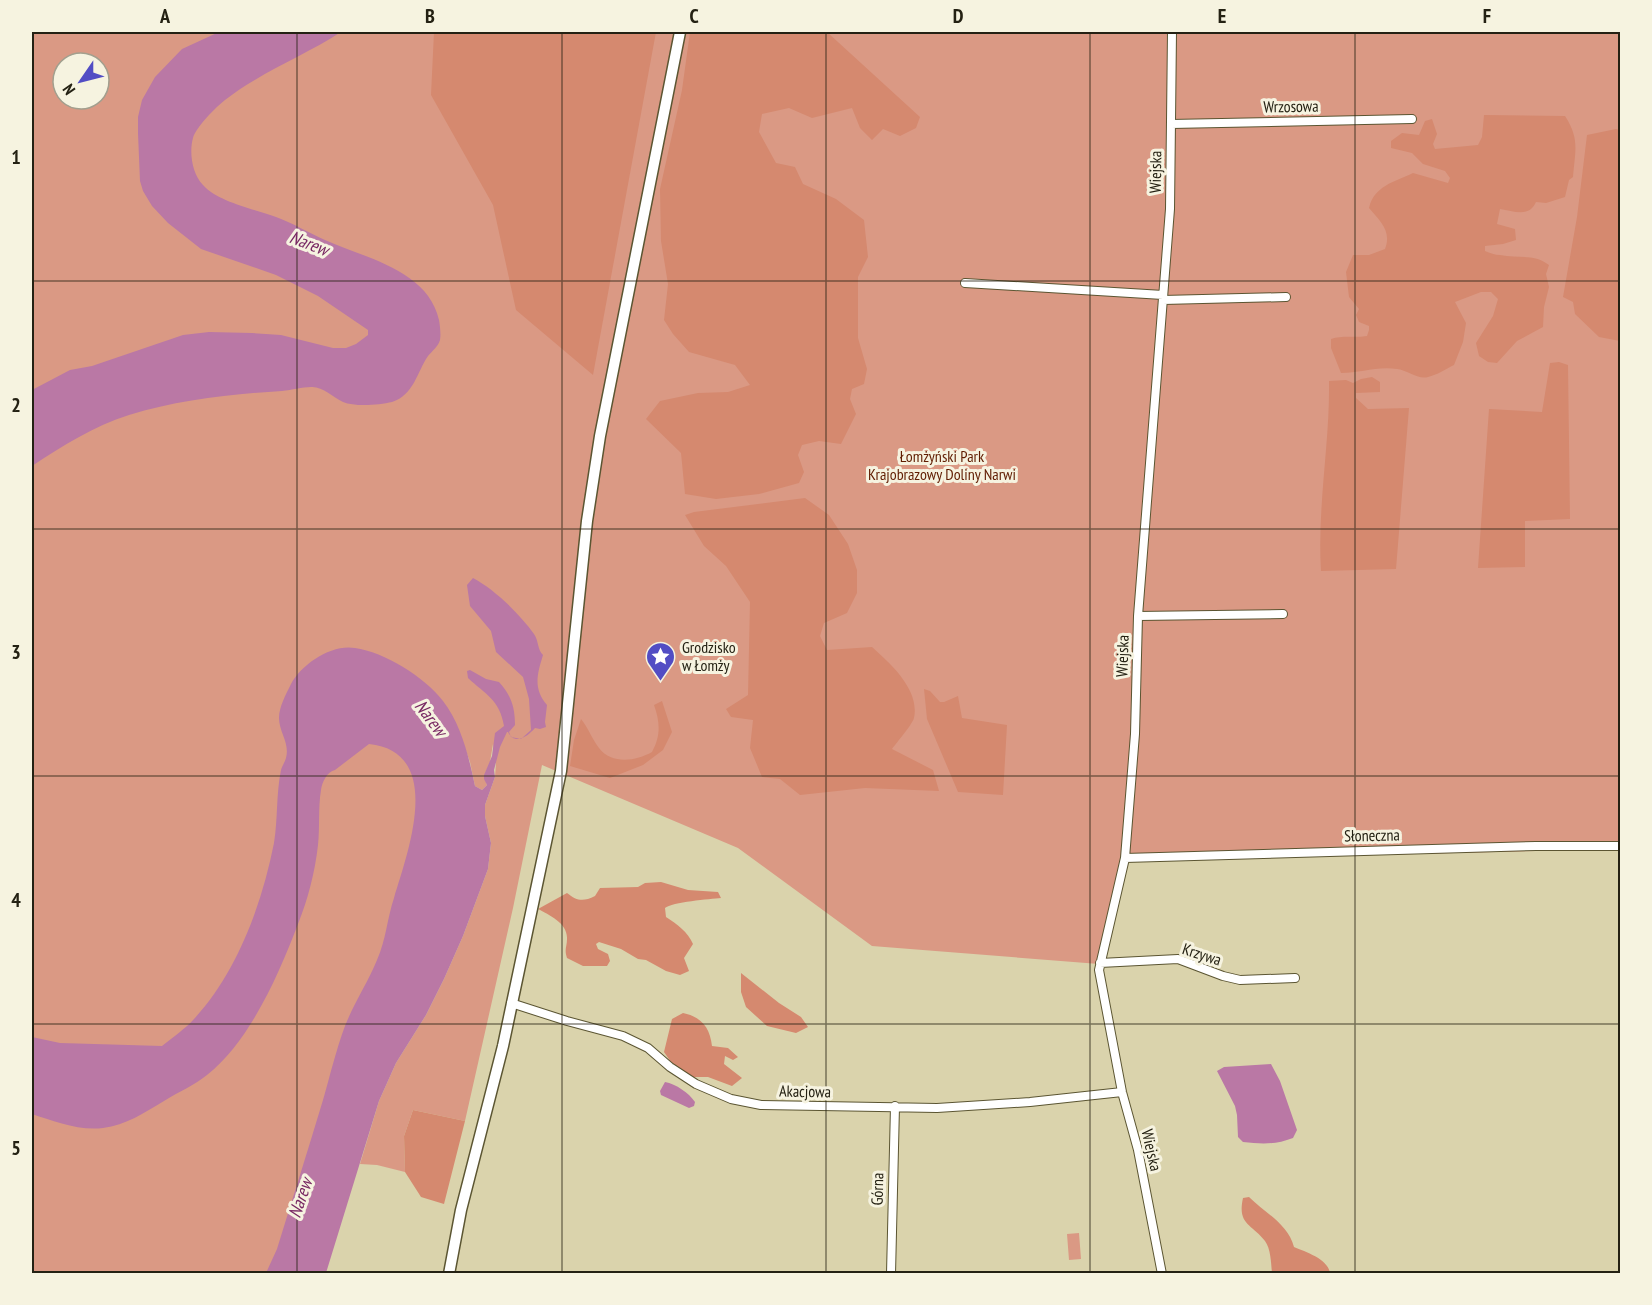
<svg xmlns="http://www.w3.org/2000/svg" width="1652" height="1305" viewBox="0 0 1652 1305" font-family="'PT Sans Narrow',sans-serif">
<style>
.green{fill:#da9984;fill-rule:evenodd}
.forest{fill:#d5896f}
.water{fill:#ba78a5}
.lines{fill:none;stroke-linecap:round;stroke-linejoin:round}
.minor-casing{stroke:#5b5532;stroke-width:10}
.tertiary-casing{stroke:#5b5532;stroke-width:13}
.minor{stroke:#fff;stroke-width:8}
.tertiary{stroke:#fff;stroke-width:10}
.grid{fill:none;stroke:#242113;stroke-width:1.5;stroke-opacity:0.55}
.labels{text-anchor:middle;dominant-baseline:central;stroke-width:6;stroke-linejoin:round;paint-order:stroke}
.street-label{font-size:16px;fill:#242113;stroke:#f6f3e0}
.park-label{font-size:16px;fill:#601c00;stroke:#f6f3e0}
.poi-label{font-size:16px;fill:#242113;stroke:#f6f3e0;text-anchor:start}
.water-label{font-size:18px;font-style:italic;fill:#782863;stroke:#f6f3e0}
.neatline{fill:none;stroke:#242113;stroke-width:2}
.grid-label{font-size:20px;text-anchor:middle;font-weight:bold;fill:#242113}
</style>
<rect width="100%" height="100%" fill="#dad3ac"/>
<path class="green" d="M32,32H1620V849L1120,861L1099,964L872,946L738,848L542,765L513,908L465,1121L413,1110L404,1136L405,1172L377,1165L360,1164L379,1101L396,1063L426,1015L444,979L463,936L488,869L491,843L485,816V805L495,777L496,763L493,744L490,762L484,776L487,785L482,790L475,786L470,762L458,729L455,728L285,1273H32ZM63,63H99V99H63Z
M1079,1233L1081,1259L1069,1260L1067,1234Z"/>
<path class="forest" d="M434,32H656L593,375L516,310L493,205L431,95Z
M690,32H827L920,117L916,128L900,136L883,129L872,140L860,128L852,108L812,118L789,108L762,114L759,132L776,163L795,167L803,184L836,199L864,220L868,257L858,277V338L867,369L864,384L852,389L850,399L856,414L841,444L819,441L802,445L798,455L804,472L799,483L759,494L716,499L685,494L681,453L646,419L660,401L698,393L728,392L750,385L735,365L689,352L673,334L664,320L668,284L661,241L660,189L682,90Z
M1484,115L1565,116C1580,139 1575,151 1573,177L1569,180L1565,197L1546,203L1536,202C1529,218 1514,211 1500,209L1497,224L1515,229L1516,240L1503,244L1485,246V251C1490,253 1495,255 1500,255C1518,259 1534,253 1549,265L1546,274L1549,287L1544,307L1543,327L1517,341L1497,363L1488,362L1479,356L1476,343L1493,316L1498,299L1491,292H1481L1455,302L1466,323L1463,342L1454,365C1446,369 1437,375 1428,377C1418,380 1407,370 1397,369C1377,366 1360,373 1341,373L1331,348V339C1342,335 1354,338 1367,336L1369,330V326L1359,322L1356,315L1359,309L1349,297L1346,272L1353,255H1369L1385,249C1392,231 1380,221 1369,208C1374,186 1394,182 1413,173L1448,183L1450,178L1445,171L1423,164L1412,153L1391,148V141L1402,133L1419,135L1425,121L1432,119L1437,134L1433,144L1435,149L1478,145L1482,137Z
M1616,129L1620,130V341L1599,337L1575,314L1573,302L1563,297L1577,217L1587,135Z
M1559,362L1568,365L1570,519L1525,521V567L1478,568L1489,409L1542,412L1550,363Z
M1372,377L1380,382V392L1356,393V398L1368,409L1409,408L1396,569L1321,571C1317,507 1330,444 1329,381L1346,380L1353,383L1361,379Z
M805,498L829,515L848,544L857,570V593L847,613L824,623L820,636L827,650L872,647C891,664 920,690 914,718C912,725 897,742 892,749L933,770L939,791L865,788L800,795L780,779L762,777L750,748L753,720L731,717L726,709L748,695L750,602L726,566L704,546L685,515L694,512Z
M924,689L930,691L940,702H944L958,696L962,718L1007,725L1003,795L958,792L927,719Z
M662,701L672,732L663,750L643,765L610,778L570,766L574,740L581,719C589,729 592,739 599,748C612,765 636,761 652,752C661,736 660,722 654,705Z
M661,882L688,890L718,892L721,898C710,899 672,902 665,908L666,917C677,924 688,932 693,944L684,958L689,971L680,975L666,971L646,960L638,959L621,949L599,942L596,944L598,949L608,954L610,961L607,966H583L567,958C564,949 567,947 567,939C568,923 549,915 538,909L567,893C577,901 583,902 595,896L600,888L638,887L645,883Z
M741,973L779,1003L801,1017L808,1027L796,1033L767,1026L746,1007L741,992Z
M683,1013C702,1017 710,1028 712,1046L728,1048L738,1057L733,1060L725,1056L724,1064L742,1078L732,1086L708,1077H693L673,1065L664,1052L672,1019Z
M413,1110L465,1121L444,1204L421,1197L405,1172L404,1136Z
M1249,1197C1265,1213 1288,1224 1294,1247C1306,1252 1328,1259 1330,1273H1272C1271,1264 1271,1249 1265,1241C1252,1224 1237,1225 1243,1198Z"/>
<path class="water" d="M219,32H341C304,56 261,72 225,100C216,107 196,127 193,138C189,152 192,174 203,185C218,202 254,209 276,217C293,223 309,233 325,240C365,258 428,270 439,320C440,326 441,334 440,340C438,347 432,351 428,356C417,372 414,395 392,402C379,405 355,407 343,402C333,397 322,386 311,387C302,387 292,390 282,391C231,394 178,400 129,415C94,426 62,446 32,466V390L70,370L92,366L183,335L209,332L252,333L281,335L333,348H346L356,344L368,335V330L318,296L276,275L201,249L168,223L152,206L143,191L140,181L138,133V117L142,100L155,77L182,49Z
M473,578C494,589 520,614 534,634C539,641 537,649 543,655C537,675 533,688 547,705L545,722L546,727L540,729L535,728C528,736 515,746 508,732H507L500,747L494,770L495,777L485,805V816L491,843L488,869L463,936L444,979L426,1015L396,1063L379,1101L326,1273H266L277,1249C292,1200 308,1150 323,1100C330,1076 336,1050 345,1026C354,1003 368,982 377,960C386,940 387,919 394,898C407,854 446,752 369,744L335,770C327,772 322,782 321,790C318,808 320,827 318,845C315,872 308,899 298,924C279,974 250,1041 207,1075C195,1085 178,1092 164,1101C144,1113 126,1125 103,1128C79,1131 53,1121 32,1114V1037L60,1043L162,1046C173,1037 185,1029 194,1019C237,973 262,904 274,843C278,819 276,794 281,770C282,766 285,762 286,758C290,743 279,732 279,718C279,707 286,694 291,684C302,664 331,644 355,648C384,652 425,677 443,701C461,724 469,757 475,786L482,790L487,785L484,779V775L492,756L495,733L504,726C500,700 485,694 468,678L467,671L470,670L486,679L499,682C511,695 515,707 515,725L509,732L511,737L521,739L531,730L529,699L523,677L496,652L491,631L470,606L467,585Z
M1271,1064L1280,1081L1297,1130L1293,1138C1275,1145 1261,1144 1243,1142L1238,1137L1237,1115L1235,1106L1217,1071L1224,1067Z
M665,1082C676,1084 689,1093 695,1102L694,1106L689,1108L661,1095L660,1091Z"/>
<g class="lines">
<defs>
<path id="minor" d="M1171,124L1412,119
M965,283L1163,295
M1163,300L1286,297
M1138,616L1283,614
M1125,858L1536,846H1620
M1100,963L1178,959L1223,976L1240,980L1295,978
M511,1003L567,1021L623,1036L648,1048L670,1067L696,1084L731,1099L761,1105L937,1108L1030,1102L1122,1092
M891,1274L895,1106
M1162,1274L1138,1150L1122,1092L1099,970L1125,858L1135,734L1138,616L1170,209L1172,32"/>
<path id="tertiary" d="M449,1274L461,1210L503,1046L561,771L587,521L600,436L680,32"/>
</defs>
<use href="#minor" class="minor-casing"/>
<use href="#tertiary" class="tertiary-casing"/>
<use href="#minor" class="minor"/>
<use href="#tertiary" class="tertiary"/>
</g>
<path class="grid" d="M297,32V1274M562,32V1274M826,32V1274M1090,32V1274M1355,32V1274M32,281H1620M32,529H1620M32,776H1620M32,1024H1620"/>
<defs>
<symbol id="sight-pin" viewBox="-11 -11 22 30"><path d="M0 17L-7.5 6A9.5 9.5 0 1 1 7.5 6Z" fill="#524dc4" stroke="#f6f3e0"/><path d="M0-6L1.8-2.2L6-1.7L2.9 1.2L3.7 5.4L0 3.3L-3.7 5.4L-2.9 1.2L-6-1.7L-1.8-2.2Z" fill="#fff"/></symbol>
</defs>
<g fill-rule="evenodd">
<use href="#sight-pin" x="644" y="640" width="33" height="45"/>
</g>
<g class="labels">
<g class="street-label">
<text transform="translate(1291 106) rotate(-1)">Wrzosowa</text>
<text transform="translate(1155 172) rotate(-89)">Wiejska</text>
<text transform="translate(1122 656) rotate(-88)">Wiejska</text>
<text transform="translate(1372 835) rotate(-1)">Słoneczna</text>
<text transform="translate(1202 954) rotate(18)">Krzywa</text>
<text transform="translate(805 1091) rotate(1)">Akacjowa</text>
<text transform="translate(1152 1150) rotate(77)">Wiejska</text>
<text transform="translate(877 1189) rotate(-88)">Górna</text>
</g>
<g class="park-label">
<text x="942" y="456">Łomżyński Park<tspan x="942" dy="18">Krajobrazowy Doliny Narwi</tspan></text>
</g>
<g class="poi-label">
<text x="682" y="647">Grodzisko<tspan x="682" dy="18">w Łomży</tspan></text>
</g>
<g class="water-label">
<text transform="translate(309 243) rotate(21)">Narew</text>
<text transform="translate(431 718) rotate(53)">Narew</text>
<text transform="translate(300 1198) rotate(-71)">Narew</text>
</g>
</g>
<rect width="1652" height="1305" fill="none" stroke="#f6f3e0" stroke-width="66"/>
<g transform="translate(81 81) rotate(235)"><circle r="28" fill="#f6f3e0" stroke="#a29f8e" stroke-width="1.5"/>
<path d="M0-4.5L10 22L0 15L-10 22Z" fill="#524dc4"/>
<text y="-9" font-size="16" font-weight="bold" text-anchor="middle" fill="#242113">N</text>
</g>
<rect x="33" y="33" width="1586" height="1239" class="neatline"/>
<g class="grid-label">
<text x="165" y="23">A</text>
<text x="430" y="23">B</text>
<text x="694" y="23">C</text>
<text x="958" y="23">D</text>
<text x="1222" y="23">E</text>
<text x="1487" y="23">F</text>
<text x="16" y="164">1</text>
<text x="16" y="412">2</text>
<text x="16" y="659">3</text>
<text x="16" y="907">4</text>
<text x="16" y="1155">5</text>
</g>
</svg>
